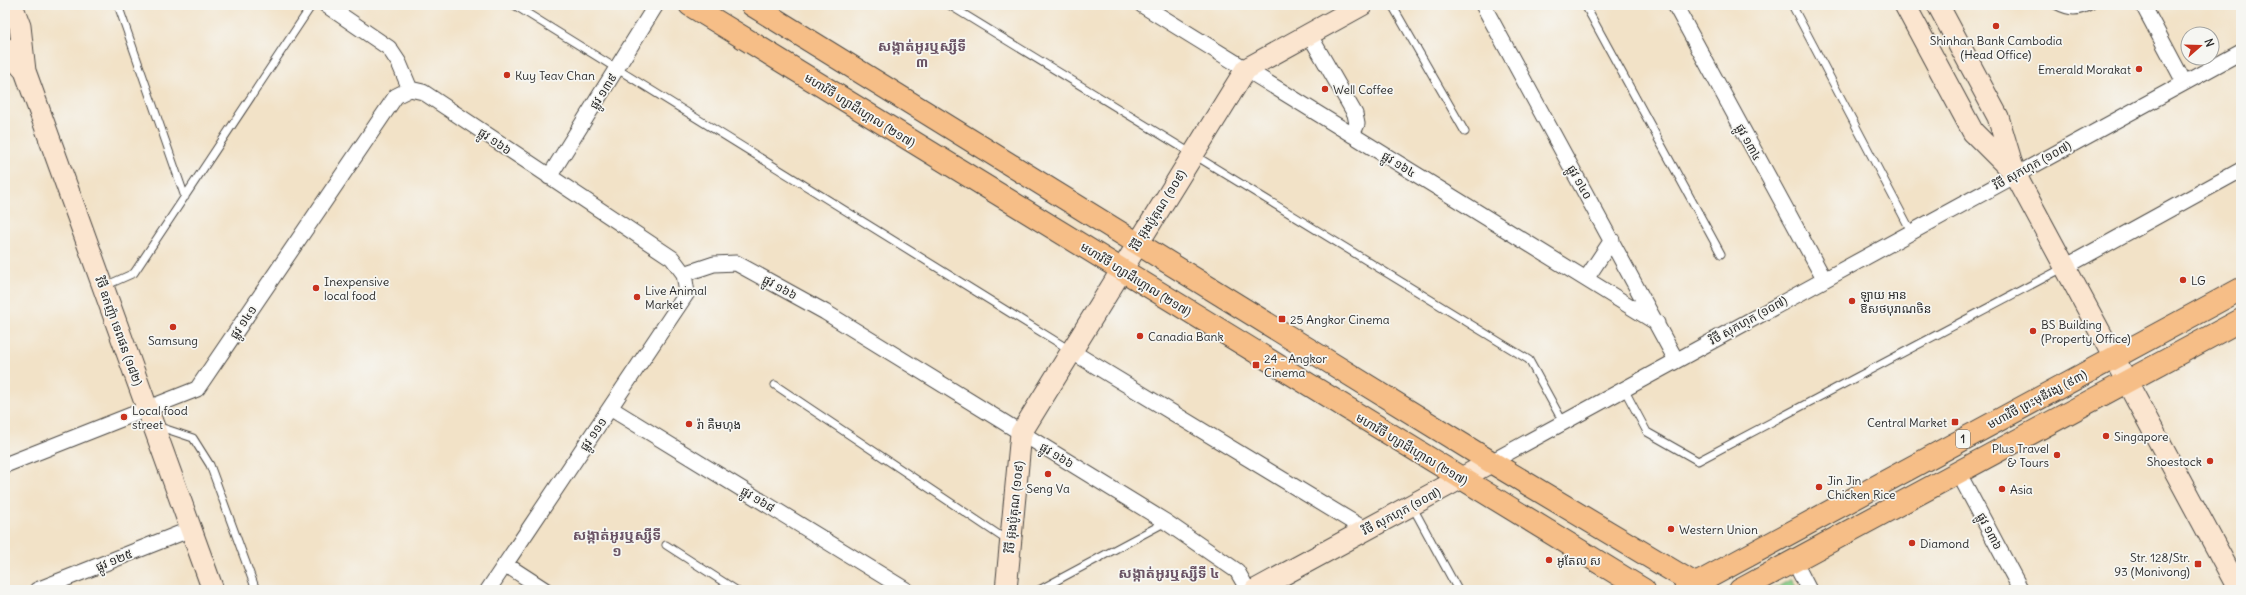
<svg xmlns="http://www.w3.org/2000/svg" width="2246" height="595" viewBox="0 0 2246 595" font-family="Delius,'Noto Sans Khmer',sans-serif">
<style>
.green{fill:#88cd87;stroke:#5a7c59}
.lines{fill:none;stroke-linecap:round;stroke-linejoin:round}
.lane-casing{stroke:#494642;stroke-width:9}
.street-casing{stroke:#494642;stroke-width:17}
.secondary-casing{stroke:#494642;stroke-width:23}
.primary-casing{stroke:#494642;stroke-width:24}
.highway-casing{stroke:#494642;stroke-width:24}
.lane{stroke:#fff;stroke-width:7}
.street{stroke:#fff;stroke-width:15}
.secondary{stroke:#fbe5cf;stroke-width:21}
.primary{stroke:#f6be87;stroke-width:22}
.highway{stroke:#f6be87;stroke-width:22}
.poi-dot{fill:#c8321e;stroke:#f6f6f2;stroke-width:1.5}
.labels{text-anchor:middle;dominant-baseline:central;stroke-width:3.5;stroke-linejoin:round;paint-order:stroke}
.shield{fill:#f6f6f2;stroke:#686867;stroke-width:1}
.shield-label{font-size:11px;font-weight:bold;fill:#2b2b2b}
.poi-label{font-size:12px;fill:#2b2b2b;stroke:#f6f6f2;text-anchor:start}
.street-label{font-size:12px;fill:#2b2b2b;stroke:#f6f6f2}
.quarter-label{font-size:14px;font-weight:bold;fill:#6b5465;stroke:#f6f6f2}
</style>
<rect width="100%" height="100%" fill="#f6f6f2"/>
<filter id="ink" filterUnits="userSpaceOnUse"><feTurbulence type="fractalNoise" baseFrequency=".025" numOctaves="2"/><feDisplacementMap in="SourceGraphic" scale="8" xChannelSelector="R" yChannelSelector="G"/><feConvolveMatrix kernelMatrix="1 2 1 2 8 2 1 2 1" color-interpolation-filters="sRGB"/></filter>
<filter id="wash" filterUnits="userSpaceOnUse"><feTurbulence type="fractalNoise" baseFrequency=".012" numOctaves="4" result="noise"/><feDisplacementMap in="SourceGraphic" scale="16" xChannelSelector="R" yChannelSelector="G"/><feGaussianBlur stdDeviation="0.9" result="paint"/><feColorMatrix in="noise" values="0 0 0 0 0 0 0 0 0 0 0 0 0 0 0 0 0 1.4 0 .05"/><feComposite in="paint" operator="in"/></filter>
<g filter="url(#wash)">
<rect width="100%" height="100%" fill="#f2e2c7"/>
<path class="green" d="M1792,579L1798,590H1772Z"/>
</g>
<g filter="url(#ink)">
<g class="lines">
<defs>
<path id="lane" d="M118,5L185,197
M514,5L1070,350
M949,5L1529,360L1563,422
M1392,5L1465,132
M1585,5L1721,254
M1792,5L1911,231
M2055,5C2070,13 2078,13 2092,5
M105,286L134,273L312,5
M775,385L1008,541
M1624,389L1647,432L1698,461L2063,268
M157,426L193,438L210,465L256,590
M1412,506L1458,590
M666,545L736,590
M1039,590L1166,522"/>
<path id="street" d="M326,5L389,48L399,63L410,89
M1142,5L1657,323
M1483,5L1676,360
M1675,5L1824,279
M2143,5L2184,82
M1309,34L1355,114L1357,124L1352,135
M410,89L423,92L672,258L684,274
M549,177L656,5
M2065,267L2241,170
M684,274L714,264L736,263L825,312L1166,522L1237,571L1248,590
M1586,279L1612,240
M1071,351L1366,530
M610,408L906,590
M1491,462L2241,52
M5,465L197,389L396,96L410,89
M1958,472L2021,590
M1794,561L1809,590
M505,564L545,590
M37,590L191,529
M488,590L687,293L684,274"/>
<path id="secondary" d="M12,5L20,26L25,71L213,590
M1905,5L1973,132L2013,172
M1938,5L1998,117L2015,174L2239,590
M5,48L25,71
M1006,590L1021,433L1246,69L1362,5
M1255,590L1491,462"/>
<path id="primary" d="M690,5L1644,590
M752,5L1491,462L1705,590"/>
<path id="highway" d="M1685,590L2241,289
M1740,590L2241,320"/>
</defs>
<use href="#lane" class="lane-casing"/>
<use href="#street" class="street-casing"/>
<use href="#secondary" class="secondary-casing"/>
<use href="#primary" class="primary-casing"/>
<use href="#highway" class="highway-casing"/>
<use href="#lane" class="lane"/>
<use href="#street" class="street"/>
<use href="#secondary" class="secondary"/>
<use href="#primary" class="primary"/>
<use href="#highway" class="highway"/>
</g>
</g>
<g class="poi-dot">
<circle cx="1996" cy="26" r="4"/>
<circle cx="2139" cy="69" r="4"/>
<circle cx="507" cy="75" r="4"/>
<circle cx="1325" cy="89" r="4"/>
<circle cx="2183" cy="280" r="4"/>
<circle cx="316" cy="288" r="4"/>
<circle cx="637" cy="297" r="4"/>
<circle cx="1852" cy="301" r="4"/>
<rect x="1278" y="315" width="8" height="8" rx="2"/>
<circle cx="173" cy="327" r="4"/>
<circle cx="2033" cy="331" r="4"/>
<circle cx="1140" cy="336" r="4"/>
<rect x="1252" y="361" width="8" height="8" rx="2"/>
<circle cx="124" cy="417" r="4"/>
<rect x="1951" y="418" width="8" height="8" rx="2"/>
<circle cx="689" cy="424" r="4"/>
<circle cx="2106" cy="436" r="4"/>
<circle cx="2057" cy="455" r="4"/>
<circle cx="2210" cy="461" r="4"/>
<circle cx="1048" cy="474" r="4"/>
<circle cx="1819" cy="487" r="4"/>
<circle cx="2002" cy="489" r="4"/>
<circle cx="1671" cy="529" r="4"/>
<circle cx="1912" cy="543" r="4"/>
<circle cx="1549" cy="560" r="4"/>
<rect x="2194" y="560" width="8" height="8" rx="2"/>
</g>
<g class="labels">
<rect class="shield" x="1956" y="430" width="14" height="18" rx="3"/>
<g class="shield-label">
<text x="1963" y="439">1</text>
</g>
<g class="poi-label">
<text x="1996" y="40" text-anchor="middle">Shinhan Bank Cambodia<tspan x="1996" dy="14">(Head Office)</tspan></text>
<text x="2131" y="69" text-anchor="end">Emerald Morakat</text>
<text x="515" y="75">Kuy Teav Chan</text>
<text x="1333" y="89">Well Coffee</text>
<text x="2191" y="280">LG</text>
<text x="324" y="281">Inexpensive<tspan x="324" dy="14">local food</tspan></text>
<text x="645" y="290">Live Animal<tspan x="645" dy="14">Market</tspan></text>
<text x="1860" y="294">ឡាយ អាន<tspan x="1860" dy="14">ឱសថបុរាណចិន</tspan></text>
<text x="1290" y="319">25 Angkor Cinema</text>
<text x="2041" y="324">BS Building<tspan x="2041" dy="14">(Property Office)</tspan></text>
<text x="1148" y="336">Canadia Bank</text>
<text x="173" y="340" text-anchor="middle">Samsung</text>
<text x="1264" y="358">24 - Angkor<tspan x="1264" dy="14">Cinema</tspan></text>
<text x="132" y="410">Local food<tspan x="132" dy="14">street</tspan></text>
<text x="1947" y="422" text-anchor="end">Central Market</text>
<text x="697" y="424">រ៉ា គឹមហុង</text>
<text x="2114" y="436">Singapore</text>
<text x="2049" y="448" text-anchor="end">Plus Travel<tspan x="2049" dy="14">&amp; Tours</tspan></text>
<text x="2202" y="461" text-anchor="end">Shoestock</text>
<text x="1827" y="480">Jin Jin<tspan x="1827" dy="14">Chicken Rice</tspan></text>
<text x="1048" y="488" text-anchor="middle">Seng Va</text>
<text x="2010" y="489">Asia</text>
<text x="1679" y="529">Western Union</text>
<text x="1920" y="543">Diamond</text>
<text x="2190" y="557" text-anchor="end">Str. 128/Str.<tspan x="2190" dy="14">93 (Monivong)</tspan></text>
<text x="1557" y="560">អូតែល ស</text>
</g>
<g class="street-label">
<text transform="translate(603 91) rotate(-58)">ផ្លូវ ១៣៩</text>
<text transform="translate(860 110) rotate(32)">មហាវិថី ហ្សាដឹហ្គោល (២១៧)</text>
<text transform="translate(495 141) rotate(34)">ផ្លូវ ១៦៦</text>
<text transform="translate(1749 142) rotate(61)">ផ្លូវ ១៣៤</text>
<text transform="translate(1399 164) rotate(32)">ផ្លូវ ១៦៤</text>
<text transform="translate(2032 165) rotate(-29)">វិថី សុកហុក (១០៧)</text>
<text transform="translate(1580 182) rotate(61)">ផ្លូវ ១៤០</text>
<text transform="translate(1158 210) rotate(-58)">វិថី អ៊ុងប៉ូគុណ (១០៩)</text>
<text transform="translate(1136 279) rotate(32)">មហាវិថី ហ្សាដឹហ្គោល (២១៧)</text>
<text transform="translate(780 287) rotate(29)">ផ្លូវ ១៦៦</text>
<text transform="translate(1748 320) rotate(-29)">វិថី សុកហុក (១០៧)</text>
<text transform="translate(243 322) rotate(-56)">ផ្លូវ ១៤១</text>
<text transform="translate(119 331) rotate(70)">វិថី ឧកញ៉ា ទេពផន (១៨២)</text>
<text transform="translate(2037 399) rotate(-28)">មហាវិថី ព្រះមុនីវង្ស (៩៣)</text>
<text transform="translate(593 434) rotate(-56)">ផ្លូវ ១១១</text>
<text transform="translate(1412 449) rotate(31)">មហាវិថី ហ្សាដឹហ្គោល (២១៧)</text>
<text transform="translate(1057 455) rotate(31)">ផ្លូវ ១៦៦</text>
<text transform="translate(758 499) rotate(31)">ផ្លូវ ១៦៨</text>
<text transform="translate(1014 507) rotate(-84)">វិថី អ៊ុងប៉ូគុណ (១០៩)</text>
<text transform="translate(1401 511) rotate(-28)">វិថី សុកហុក (១០៧)</text>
<text transform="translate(1990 531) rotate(62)">ផ្លូវ ១៣៦</text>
<text transform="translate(114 560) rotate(-22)">ផ្លូវ ១២៥</text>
</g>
<g class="quarter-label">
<text x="922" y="46">សង្កាត់អូរឬស្សីទី<tspan x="922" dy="16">៣</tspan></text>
<text x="617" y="535">សង្កាត់អូរឬស្សីទី<tspan x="617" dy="16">១</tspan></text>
<text x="1169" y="573">សង្កាត់អូរឬស្សីទី ៤</text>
</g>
</g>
<rect width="2246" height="595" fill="none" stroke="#f6f6f2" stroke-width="20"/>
<g transform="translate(2200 46) rotate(70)"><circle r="19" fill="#f6f6f2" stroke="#a5a5a2"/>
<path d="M0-3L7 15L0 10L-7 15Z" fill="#c8321e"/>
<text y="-6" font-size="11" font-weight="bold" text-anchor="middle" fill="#2b2b2b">N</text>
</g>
</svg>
